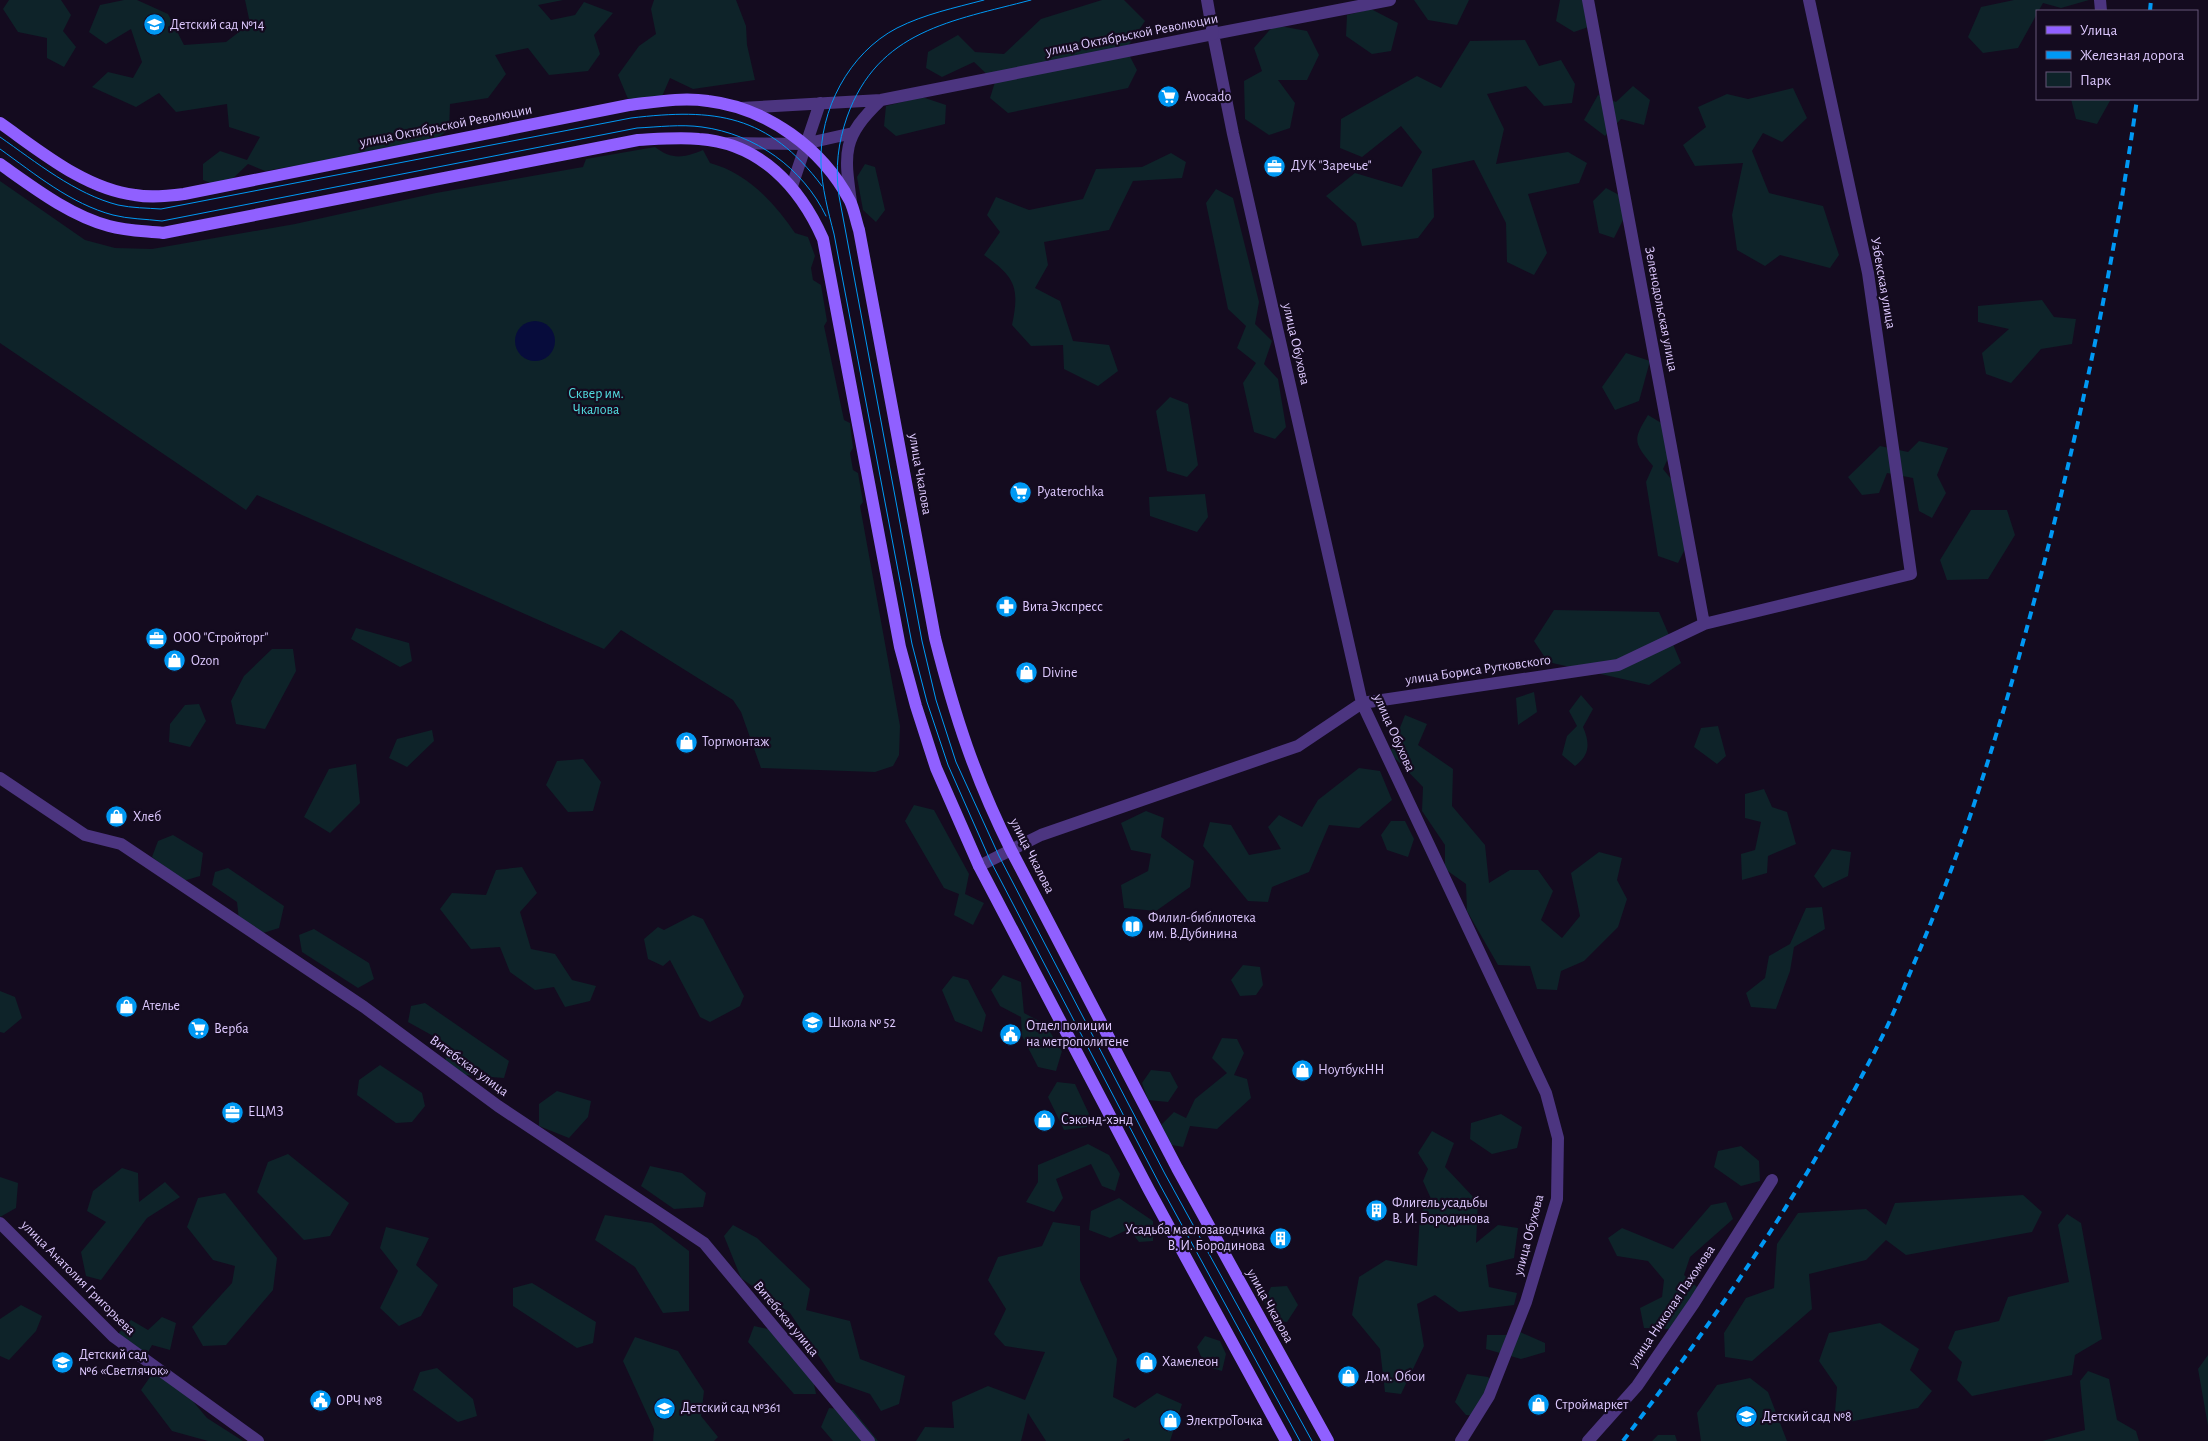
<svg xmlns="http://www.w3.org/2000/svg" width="2208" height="1441" viewBox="0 0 2208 1441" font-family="'Alegreya Sans',sans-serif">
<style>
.green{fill:#0e2329}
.water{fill:#070c3c}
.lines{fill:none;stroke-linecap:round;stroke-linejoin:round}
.minor{stroke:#4c3580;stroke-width:12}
.tertiary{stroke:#4c3580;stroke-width:12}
.secondary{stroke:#9060ff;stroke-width:12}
.tram{stroke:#0099f4;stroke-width:1}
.rail{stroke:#0099f4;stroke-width:4;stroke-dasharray:8 6;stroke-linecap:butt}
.labels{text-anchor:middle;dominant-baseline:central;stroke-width:4.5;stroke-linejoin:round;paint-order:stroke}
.poi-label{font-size:14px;fill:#dec9ff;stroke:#140b1f;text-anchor:start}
.street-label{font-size:14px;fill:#dec9ff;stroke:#140b1f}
.park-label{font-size:14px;fill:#52dfe2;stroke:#140b1f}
</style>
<rect width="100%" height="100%" fill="#140b1f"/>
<path class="green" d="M9,0H61L71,15L63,31L76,47L64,67L47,58V38L18,32L3,9Z
M124,0H137L168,14L184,45L226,42L243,29L251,28L245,0H563L538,5L551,20L575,15L584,2L613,13L594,35L600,54L588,71L549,75L528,48L495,55L506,74L488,98L450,104L449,130L429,143L265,171L248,164L223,188L203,180V164L220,151L247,160L260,137L229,127L227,104L176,112L159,93L136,107L92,87L108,72L133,78L142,62L131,29L106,44L89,32L100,5Z
M654,0H736L746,26L747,45L755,80L693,89L670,78L660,101L631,106L618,75L639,46L656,34L651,9Z
M1102,0H1124L1145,21L1126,49L1137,70L1128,88L1008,113L990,98L995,82L974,62L942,77L926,68L928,52L958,35L975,52L1004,54L1041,19Z
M1414,0H1469L1457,25L1428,20Z
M1560,0H1593L1597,24L1574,32L1556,21Z
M2014,0H2089L2061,8L2043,3L2018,48L1983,53L1968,37L1981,7Z
M1371,9L1398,23L1391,51L1372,54L1346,36L1347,15Z
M1274,25L1307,31L1319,55L1307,80H1278L1295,103L1290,128L1269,135L1245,119L1244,81L1262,71L1254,48Z
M1525,40L1539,66L1561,60L1575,84L1572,103L1544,106L1526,86L1487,94L1504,129L1496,164L1568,152L1587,163L1579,183L1528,194L1547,253L1534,275L1507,262L1506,223L1474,160L1432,169L1434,217L1418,238L1362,246L1356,223L1326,196L1355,173L1402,187L1422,152L1401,126L1362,157L1340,148L1341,119L1417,76L1441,88L1470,41Z
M1633,86L1650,100L1644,125L1621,119L1605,136L1584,120L1598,95L1616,102Z
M1793,88L1807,118L1782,142L1763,133L1752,151L1769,193L1823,206L1839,255L1830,268L1780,255L1765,266L1737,250L1732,215L1743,163L1695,166L1683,145L1706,127L1698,107L1727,94L1748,99Z
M922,97L946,105L945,124L896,136L884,126L886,106Z
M2071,99H2111L2097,124L2076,119Z
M655,147C672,160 683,158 703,150L710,163C747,173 774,202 795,233L808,237L815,256L811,268L813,280L821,285L827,321L824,326L844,420L850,423L853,448L850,453L853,470L858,473L863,502L860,506L900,726L899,755L893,766L875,772L761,768L741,712L733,700L621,630L604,649L257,495L246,510L0,343V181L85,240L115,248L152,249L295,224L436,193L583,167L586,159Z
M1171,153L1186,162L1182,178L1133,181L1109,230L1044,242L1048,265L1035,288L1060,301L1073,341L1109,345L1118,371L1098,386L1064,369L1063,345L1031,346L1012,325C1020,287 1015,277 984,255L1000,232L987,215L996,197L1029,210L1083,199L1096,169L1142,167Z
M865,164L875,167L885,210L876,222L863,210L857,177Z
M1606,188L1621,196L1624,218L1614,238L1599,233L1593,201Z
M1216,189L1233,198L1259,302L1255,324L1272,341L1264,364L1278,379L1286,427L1275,439L1254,432L1243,383L1256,363L1237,348L1246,326L1228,309L1206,203Z
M2042,300L2054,317L2076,319L2072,344L2041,349L2011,383L1986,374L1982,353L2009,329L1978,322V306Z
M1626,353L1650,361L1639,401L1615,410L1602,387Z
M1170,397L1188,404L1198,465L1187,477L1167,471L1156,411Z
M1648,415L1668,427L1673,448L1663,469L1676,485L1685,549L1678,563L1658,556L1646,482L1653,466C1634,443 1632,441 1648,415Z
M1919,441L1948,448L1937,475L1946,493L1932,518L1919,511L1913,478L1887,473L1879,493L1862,495L1848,477L1880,446L1908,452Z
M1205,494L1208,517L1197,532L1150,516L1149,497Z
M1971,510H2007L2015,535L1988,579L1947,580L1940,560Z
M1554,610L1659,612L1681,663L1649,685L1548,662L1534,641Z
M356,628L409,643L412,661L400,667L351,639Z
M272,649H293L296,671L265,729L236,724L231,701L244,676Z
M1534,692L1537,712L1518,725L1516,698Z
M1581,695L1593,709L1583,727C1590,743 1590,755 1575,766L1562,755L1567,736L1577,726L1569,711Z
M199,704L206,721L190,747L169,742L170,724L185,705Z
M1405,715L1427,724L1418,745L1453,769L1452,806L1485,845L1489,883L1510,870H1538L1553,891L1541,920L1562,938L1580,916L1571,873L1599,852L1622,858L1617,880L1627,899L1618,927L1584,961L1561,971L1557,990L1537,989L1530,966L1498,965L1467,911L1466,884L1445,869V845L1422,811L1423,787L1390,753Z
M1718,726L1726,756L1717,764L1694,747L1701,728Z
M432,730L434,741L407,767L389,758L397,739Z
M583,759L601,782L593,811L568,812L546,785L557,761Z
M356,764L360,803L330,833L304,817L329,769Z
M1359,768L1380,771L1392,800L1359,828L1329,825L1309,872L1272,887L1268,902L1248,901L1203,846L1210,822L1231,825L1249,855L1281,849L1268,827L1279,815L1302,827L1318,800Z
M1764,789L1772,807L1787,812L1796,844L1768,856L1767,873L1742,880L1741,854L1755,850L1761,822L1745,818V794Z
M914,805L934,810L969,874L965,894L984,903L973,925L954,915L959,894L944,888L905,821Z
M1146,811L1164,818L1161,837L1194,861L1190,887L1156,911L1124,908L1121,885L1148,871L1151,854L1131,850L1121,823Z
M1391,821H1405L1414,839L1408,857L1387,850L1381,835Z
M173,835L203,853L200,876L183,881L152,857L158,841Z
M1832,849L1851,852L1848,876L1823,888L1814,876Z
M522,867L537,893L520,912L531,949L555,954L572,980L596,986L590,1001L565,1007L554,987L535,990L510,972L500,947L471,949L440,909L452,893L486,895L496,870Z
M228,868L284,906L279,928L260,934L239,920L237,902L212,885L215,872Z
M1822,907L1825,929L1794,947L1790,971L1776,1009L1751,1007L1746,993L1765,978L1769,956L1790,944L1806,908Z
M693,915L703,919L744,996L740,1006L710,1022L700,1017L670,960L663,966L648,959L644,939L658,927L664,930Z
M314,929L369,963L374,979L358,988L302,952L299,935Z
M1243,965L1260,967L1263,985L1256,995L1240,996L1231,980Z
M1003,975L1021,982L1024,1013L1045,1024L1062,1051L1056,1071L1038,1067L1022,1036L1021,1017L1000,1006L991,990Z
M953,976L968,980L986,1015L982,1032L955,1021L942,990Z
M0,991L15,997L22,1018L4,1033L0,1032Z
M425,1003L509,1061L504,1078L465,1075L446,1061L444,1042L408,1022L411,1006Z
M1222,1038L1237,1039L1244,1053L1234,1075L1247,1079L1251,1098L1217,1129L1190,1126L1183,1147L1166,1144L1159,1127L1174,1112L1186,1118L1195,1099L1227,1073L1212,1058Z
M380,1065L422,1093L425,1106L412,1122L396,1123L357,1095L359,1080Z
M1151,1070L1170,1072L1178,1087L1168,1102L1148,1100L1142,1083Z
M1057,1082L1075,1084L1089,1114L1087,1127L1064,1130L1048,1097Z
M557,1091L591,1101L588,1117L569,1138L539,1126V1104Z
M1501,1114L1522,1127L1517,1148L1492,1154L1470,1139L1471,1123Z
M1432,1131L1454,1143L1445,1167L1478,1202L1476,1243L1498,1225L1518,1228L1514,1258L1486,1265L1489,1287L1517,1293L1514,1305L1459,1312L1435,1295L1417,1304L1424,1346L1401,1394L1385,1392L1380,1349L1352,1315L1359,1277L1386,1260L1417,1266L1420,1213L1432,1201L1423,1181L1428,1169L1418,1153Z
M1088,1144L1109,1155L1120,1174L1115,1191L1102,1186L1091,1164L1056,1179L1063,1198L1054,1212L1026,1202L1038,1182V1165Z
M1741,1146L1759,1161L1760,1181L1741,1186L1714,1167L1718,1151Z
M288,1154L349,1203L330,1236L304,1240L257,1192L268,1162Z
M650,1166L682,1173L706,1193L703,1207L674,1209L641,1186Z
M122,1168L138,1173L139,1202L165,1182L180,1197L147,1218L101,1280L86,1276L81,1252L106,1222L87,1211L93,1191Z
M0,1177L18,1183L16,1208L0,1217Z
M225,1193L277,1258L273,1290L226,1345L203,1346L192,1327L232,1283L235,1266L213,1260L187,1227L198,1198Z
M2023,1195L2042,1212L2032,1232L1906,1255L1886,1240L1866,1260L1809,1274L1812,1309L1752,1361L1725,1357L1724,1333L1746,1298L1774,1288L1777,1244L1798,1213L1866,1209L1886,1225L1895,1203Z
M1119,1198L1153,1221V1241L1139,1242L1129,1229L1110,1238L1089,1230L1091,1211Z
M1726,1202L1733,1219L1690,1257L1684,1275L1698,1288L1669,1329L1644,1328L1640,1308L1662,1297L1664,1280L1648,1261L1617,1256L1608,1238L1622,1228L1673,1249L1711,1205Z
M2067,1214L2081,1223L2102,1339L2075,1355L2072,1375L1972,1396L1957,1380L1962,1362L1948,1348L1955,1331L1999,1321L2008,1297L2069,1282L2058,1225Z
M605,1215L652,1223L689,1251V1311L663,1313L635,1267L595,1240Z
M1053,1222L1080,1226V1280L1117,1359L1113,1397L1135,1408L1157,1393L1182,1404L1170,1441H1130L1129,1438L1122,1441H1046L1028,1413L1021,1441H916L925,1427L954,1428L952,1402L988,1386L1025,1400L1045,1352L1005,1346L994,1334L1006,1309L988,1280L998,1257L1042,1246Z
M733,1225L757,1238L810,1289L806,1310L850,1321L860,1359L905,1376L899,1404L881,1411L870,1394L836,1382L790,1313L741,1278L724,1236Z
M386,1227L429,1238L416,1265L438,1285L421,1316L399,1326L380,1308L398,1271L380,1248Z
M532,1283L596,1322L593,1343L577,1348L513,1306V1288Z
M1287,1286L1298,1305L1287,1322L1274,1321L1264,1302L1271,1287Z
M21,1305L42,1316L36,1331L9,1360L0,1356V1319Z
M162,1317L176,1323L170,1350L152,1345L146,1356L123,1357L116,1336L131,1320L148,1330Z
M1880,1323L1919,1349L1910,1370L1932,1391L1918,1408L1849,1422L1835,1412L1837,1387L1819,1361L1829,1333Z
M754,1326L768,1329L813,1379L816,1394H794L748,1342Z
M1520,1332L1545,1343V1352L1521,1359L1486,1349L1487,1335H1513Z
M1205,1336L1220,1341L1226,1354L1222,1371L1205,1366L1197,1347Z
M635,1337L678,1351L704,1391L701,1416L718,1437L714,1441H653L654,1429L623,1361Z
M2208,1355V1426L2198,1369Z
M437,1368L473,1399L477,1416L458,1422L413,1390L420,1372Z
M2088,1371L2109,1379L2117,1420L2136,1431L2139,1441H2042L2085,1430L2080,1381Z
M170,1374L207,1418L243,1441H208L172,1431L141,1390L150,1377Z
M1467,1374L1488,1377L1498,1389L1483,1416L1466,1415L1455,1402Z
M1750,1378L1768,1392L1787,1441H1701L1697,1413L1717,1385Z
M829,1408L853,1410L878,1441H833L821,1427Z
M1658,1435H1675L1677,1441H1652Z"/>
<path class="water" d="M515 341a20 20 0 1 1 40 0a20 20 0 1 1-40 0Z"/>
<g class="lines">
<path class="minor" d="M1390,0L1213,34L1233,134L1362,703L1546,1093L1558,1138L1557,1199L1526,1302L1513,1335L1489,1396L1461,1441
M1588,0L1704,624
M2100,0L2101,11
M0,778L85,835L121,844L364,1007L498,1106L704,1243L869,1441
M979,866L1041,835L1298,746L1362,703L1618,665L1704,624L1911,574L1868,273L1809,0
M0,1223L114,1337L258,1441
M1588,1441L1637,1386L1694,1303L1772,1180"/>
<path class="tertiary" d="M741,108L881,100L1213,34L1207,0
M728,143L804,144L853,133
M792,186L820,103
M851,202C844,152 842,137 881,100"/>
<path class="secondary" d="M0,123C40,151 85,189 135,195C151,198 168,196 184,194L629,105C655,102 682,97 708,101C767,108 822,148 850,201C854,209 856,221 859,230L935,638C955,717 975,778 1011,850L1177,1168L1328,1441
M0,164C34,188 69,215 109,226C126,231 145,231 163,233L638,140C658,139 679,137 699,139C760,143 800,187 823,239L900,647L916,706L936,768L979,866L1149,1190L1286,1441"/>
<path class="tram" d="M984,0C954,8 925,14 897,28C849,53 819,110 821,164C822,188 828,211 834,234L912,644L927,702L948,765L990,860L1160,1185L1300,1441
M1031,0C952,21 878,30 847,117C838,143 835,168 839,196L922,641L936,700L956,762L999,856L1165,1174L1312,1441
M0,137C36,162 75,194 118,205C132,208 147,208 161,209L631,118C715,108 768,114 822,186
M0,149C35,174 71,204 113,215C128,219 146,219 162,221L637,128C658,127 681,124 702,127C755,134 803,168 826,216"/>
<path class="rail" d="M2150,11L2151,0
M1623,1441C1720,1313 1811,1179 1883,1035C1894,1013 1903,990 1912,968C1954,871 1986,772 2015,671C2068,482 2110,293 2137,99"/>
</g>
<defs>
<symbol id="school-disc" viewBox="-11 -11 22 22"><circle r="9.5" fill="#0099f4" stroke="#140b1f"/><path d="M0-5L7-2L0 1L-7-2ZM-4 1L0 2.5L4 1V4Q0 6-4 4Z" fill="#fff"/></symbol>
<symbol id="supermarket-disc" viewBox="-11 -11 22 22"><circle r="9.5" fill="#0099f4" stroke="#140b1f"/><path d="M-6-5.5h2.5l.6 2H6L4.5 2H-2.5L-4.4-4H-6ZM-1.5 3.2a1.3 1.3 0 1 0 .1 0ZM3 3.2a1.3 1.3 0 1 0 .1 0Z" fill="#fff"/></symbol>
<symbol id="office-disc" viewBox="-11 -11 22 22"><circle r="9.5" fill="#0099f4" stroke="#140b1f"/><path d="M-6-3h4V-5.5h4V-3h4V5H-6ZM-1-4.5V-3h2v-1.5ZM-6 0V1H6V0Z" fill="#fff"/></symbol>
<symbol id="pharmacy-disc" viewBox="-11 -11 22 22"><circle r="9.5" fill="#0099f4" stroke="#140b1f"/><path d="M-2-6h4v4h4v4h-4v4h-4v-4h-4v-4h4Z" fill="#fff"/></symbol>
<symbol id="shop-disc" viewBox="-11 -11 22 22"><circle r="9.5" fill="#0099f4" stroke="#140b1f"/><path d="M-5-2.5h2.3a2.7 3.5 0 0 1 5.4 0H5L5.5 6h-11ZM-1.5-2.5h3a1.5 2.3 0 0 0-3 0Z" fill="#fff"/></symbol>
<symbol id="library-disc" viewBox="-11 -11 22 22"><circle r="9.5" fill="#0099f4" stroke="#140b1f"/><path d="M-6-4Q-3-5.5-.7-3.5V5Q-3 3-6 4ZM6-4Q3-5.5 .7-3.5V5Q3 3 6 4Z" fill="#fff"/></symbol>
<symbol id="civic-disc" viewBox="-11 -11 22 22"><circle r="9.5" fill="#0099f4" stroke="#140b1f"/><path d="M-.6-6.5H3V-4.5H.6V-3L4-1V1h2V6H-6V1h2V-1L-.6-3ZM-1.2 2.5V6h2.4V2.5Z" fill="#fff"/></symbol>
<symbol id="building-disc" viewBox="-11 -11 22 22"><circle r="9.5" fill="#0099f4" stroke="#140b1f"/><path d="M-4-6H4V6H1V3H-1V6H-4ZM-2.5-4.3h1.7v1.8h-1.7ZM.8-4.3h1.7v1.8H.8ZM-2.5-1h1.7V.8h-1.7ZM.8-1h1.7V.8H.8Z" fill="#fff"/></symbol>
</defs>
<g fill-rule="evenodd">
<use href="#school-disc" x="142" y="12" width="25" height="25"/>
<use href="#supermarket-disc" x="1156" y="84" width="25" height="25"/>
<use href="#office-disc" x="1262" y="154" width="25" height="25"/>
<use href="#supermarket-disc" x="1008" y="480" width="25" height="25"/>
<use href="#pharmacy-disc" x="994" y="594" width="25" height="25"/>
<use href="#office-disc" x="144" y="626" width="25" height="25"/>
<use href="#shop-disc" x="162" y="648" width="25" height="25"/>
<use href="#shop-disc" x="1014" y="660" width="25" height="25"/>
<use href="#shop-disc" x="674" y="730" width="25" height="25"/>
<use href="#shop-disc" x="104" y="804" width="25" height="25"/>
<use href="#library-disc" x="1120" y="914" width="25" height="25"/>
<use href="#shop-disc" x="114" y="994" width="25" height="25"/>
<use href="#school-disc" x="800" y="1010" width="25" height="25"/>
<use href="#supermarket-disc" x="186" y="1016" width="25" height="25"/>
<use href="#civic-disc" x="998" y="1022" width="25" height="25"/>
<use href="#shop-disc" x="1290" y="1058" width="25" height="25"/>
<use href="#office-disc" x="220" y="1100" width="25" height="25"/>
<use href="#shop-disc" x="1032" y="1108" width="25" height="25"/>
<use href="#building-disc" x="1364" y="1198" width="25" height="25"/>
<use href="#building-disc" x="1268" y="1226" width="25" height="25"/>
<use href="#shop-disc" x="1134" y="1350" width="25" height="25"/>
<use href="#school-disc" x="50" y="1350" width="25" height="25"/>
<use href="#shop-disc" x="1336" y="1364" width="25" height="25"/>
<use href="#civic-disc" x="308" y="1388" width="25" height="25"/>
<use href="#shop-disc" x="1526" y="1392" width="25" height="25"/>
<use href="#school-disc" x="652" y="1396" width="25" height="25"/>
<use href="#school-disc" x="1734" y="1404" width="25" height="25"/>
<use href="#shop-disc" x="1158" y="1408" width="25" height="25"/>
</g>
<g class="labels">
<g class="poi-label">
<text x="170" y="25">Детский сад №14</text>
<text x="1185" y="97">Avocado</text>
<text x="1291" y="166">ДУК "Заречье"</text>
<text x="1037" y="492">Pyaterochka</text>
<text x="1022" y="607">Вита Экспресс</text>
<text x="173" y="638">ООО "Стройторг"</text>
<text x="191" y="661">Ozon</text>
<text x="1042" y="673">Divine</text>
<text x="702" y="742">Торгмонтаж</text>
<text x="133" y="817">Хлеб</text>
<text x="1148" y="918">Филил-библиотека<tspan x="1148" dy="16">им. В.Дубинина</tspan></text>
<text x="142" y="1006">Ателье</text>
<text x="828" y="1023">Школа № 52</text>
<text x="1026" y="1026">Отдел полиции<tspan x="1026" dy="16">на метрополитене</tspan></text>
<text x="214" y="1029">Верба</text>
<text x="1318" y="1070">НоутбукНН</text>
<text x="248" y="1112">ЕЦМЗ</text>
<text x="1061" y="1120">Сэконд-хэнд</text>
<text x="1392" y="1203">Флигель усадьбы<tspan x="1392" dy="16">В. И. Бородинова</tspan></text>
<text x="1265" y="1230" text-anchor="end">Усадьба маслозаводчика<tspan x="1265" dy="16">В. И. Бородинова</tspan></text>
<text x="79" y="1355">Детский сад<tspan x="79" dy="16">№6 «Светлячок»</tspan></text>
<text x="1162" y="1362">Хамелеон</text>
<text x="1365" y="1377">Дом. Обои</text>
<text x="336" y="1401">ОРЧ №8</text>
<text x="1555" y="1405">Строймаркет</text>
<text x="681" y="1408">Детский сад №361</text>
<text x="1762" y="1417">Детский сад №8</text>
<text x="1186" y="1421">ЭлектроТочка</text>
</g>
<g class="street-label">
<text transform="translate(1132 35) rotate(-11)">улица Октябрьской Революции</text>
<text transform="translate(446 126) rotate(-11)">улица Октябрьской Революции</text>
<text transform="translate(1883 283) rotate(80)">Узбекская улица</text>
<text transform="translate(1661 309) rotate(79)">Зеленодольская улица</text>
<text transform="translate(1296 344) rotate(77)">улица Обухова</text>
<text transform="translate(920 474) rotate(80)">улица Чкалова</text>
<text transform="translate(1478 670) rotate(-8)">улица Бориса Рутковского</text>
<text transform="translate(1394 733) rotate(66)">улица Обухова</text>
<text transform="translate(1032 856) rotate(63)">улица Чкалова</text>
<text transform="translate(469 1066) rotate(36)">Витебская улица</text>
<text transform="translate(1529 1235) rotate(-75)">улица Обухова</text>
<text transform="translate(78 1278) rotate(45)">улица Анатолия Григорьева</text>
<text transform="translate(1270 1306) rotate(61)">улица Чкалова</text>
<text transform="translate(1672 1306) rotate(-56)">улица Николая Пахомова</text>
<text transform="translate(786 1319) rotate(50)">Витебская улица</text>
</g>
<g class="park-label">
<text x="596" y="394">Сквер им.<tspan x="596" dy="16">Чкалова</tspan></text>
</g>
</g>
<rect x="2036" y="10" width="162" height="90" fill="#140b1f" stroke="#655779"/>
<rect x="2046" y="26" width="25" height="8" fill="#9060ff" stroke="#655779"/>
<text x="2080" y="35" font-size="15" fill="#dec9ff">Улица</text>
<rect x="2046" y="51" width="25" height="8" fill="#0099f4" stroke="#655779"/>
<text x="2080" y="60" font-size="15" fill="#dec9ff">Железная дорога</text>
<rect x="2046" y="72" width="25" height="15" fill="#0e2329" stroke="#655779"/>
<text x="2080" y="85" font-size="15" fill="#dec9ff">Парк</text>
</svg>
